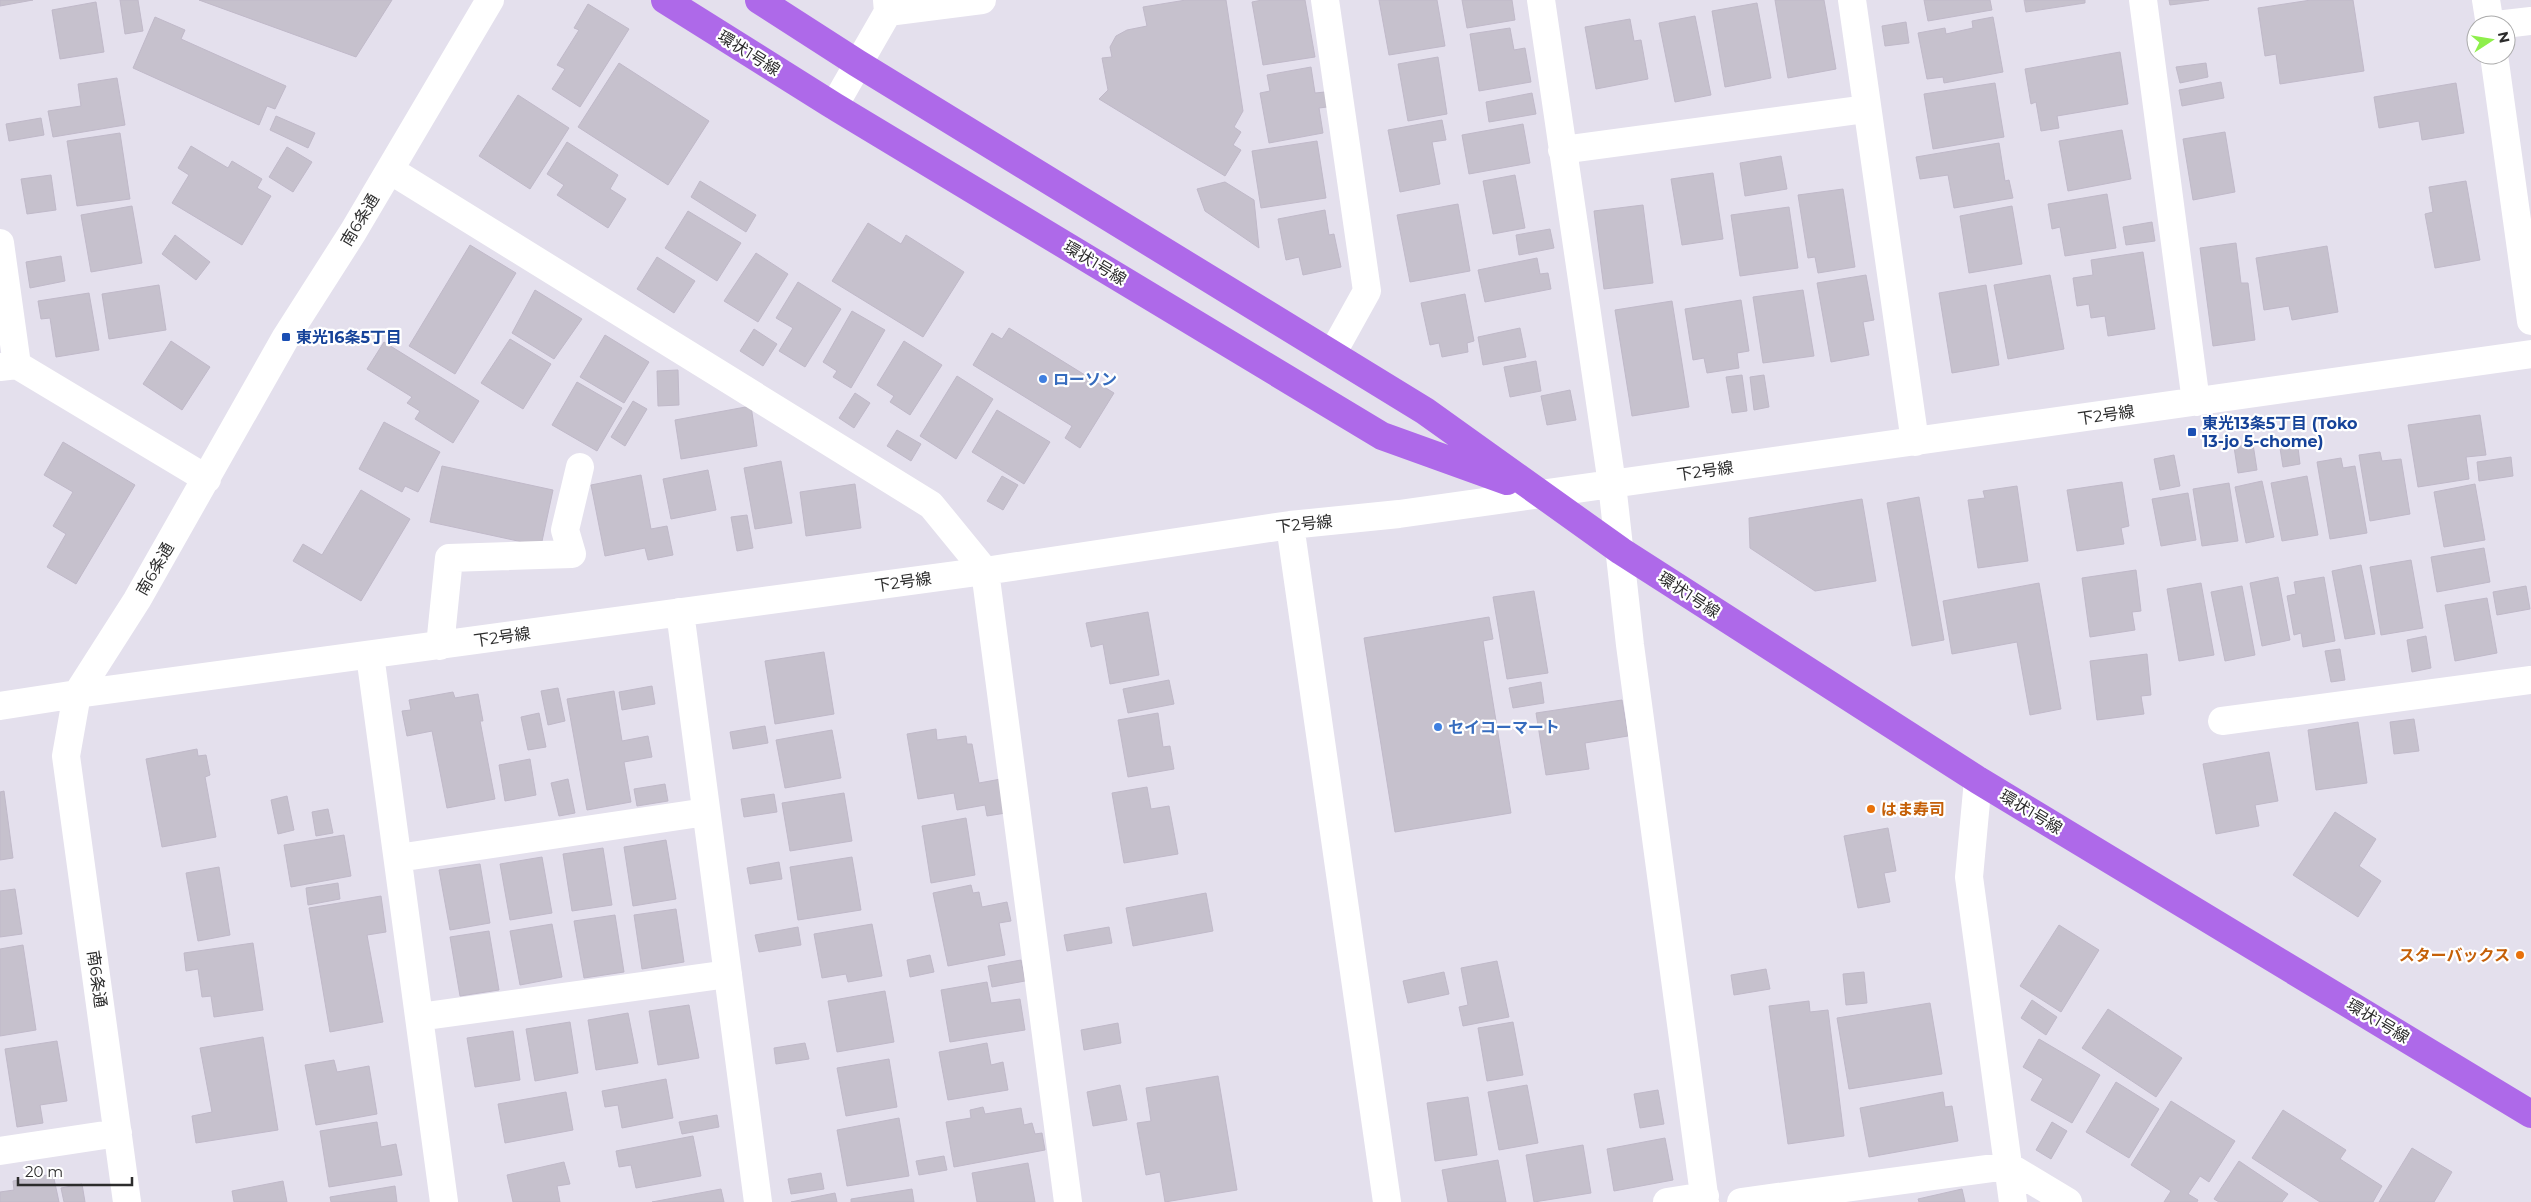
<svg xmlns="http://www.w3.org/2000/svg" width="2531" height="1202" viewBox="0 0 2531 1202" font-family="Montserrat,'Noto Sans JP',sans-serif">
<style>
.building{fill:#c6c1cd;stroke:#c0b9c9}
.lines{fill:none;stroke-linecap:round;stroke-linejoin:round}
.minor{stroke:#fff;stroke-width:28}
.major{stroke:#ae69e9;stroke-width:28}
.transit-dot{fill:#1a4fb4;stroke:#fff;stroke-width:2}
.shop-dot{fill:#3f7fe0;stroke:#fff;stroke-width:2}
.food-dot{fill:#e8710a;stroke:#fff;stroke-width:2}
.labels{text-anchor:middle;dominant-baseline:central;stroke-width:4.5;stroke-linejoin:round;paint-order:stroke}
.street-label{font-size:16px;fill:#2c2c2c;stroke:#fff}
.transit-label{font-size:16px;font-weight:bold;fill:#164399;stroke:#fff;text-anchor:start}
.shop-label{font-size:16px;font-weight:bold;fill:#366cbe;stroke:#fff;text-anchor:start}
.food-label{font-size:16px;font-weight:bold;fill:#c56008;stroke:#fff;text-anchor:start}
</style>
<rect width="100%" height="100%" fill="#e4e0ed"/>
<path class="building" d="M0,0H33L0,6Z
M120,0H138L143,31L125,34Z
M199,0H392L356,57Z
M1186,0H1226L1243,111L1234,127L1241,132L1233,145L1241,150L1225,176L1099,99L1108,90L1102,58L1112,57L1110,47L1116,36L1127,30L1147,26L1143,7Z
M1262,0H1305L1315,57L1263,65L1252,2Z
M1379,0H1437L1445,46L1389,55Z
M1462,0H1512L1515,20L1467,28Z
M1775,0H1824L1836,69L1788,78Z
M1924,0H1990L1992,10L1928,21Z
M2024,0H2085V3L2026,12Z
M2169,0H2209L2170,5Z
M2311,0H2353L2364,71L2280,84L2276,54L2265,56L2258,8Z
M96,2L104,52L60,59L52,10Z
M1757,3L1771,78L1725,87L1712,11Z
M588,4L629,29L580,107L552,89L565,69L557,65L579,30L574,28Z
M1695,16L1711,95L1675,102L1659,23Z
M155,17L185,30L181,39L286,86L275,109L267,106L259,125L133,68Z
M1993,17L2003,72L1944,83L1943,77L1927,79L1918,33L1945,28L1946,34L1973,28L1972,21Z
M1630,19L1634,41L1641,40L1648,79L1596,89L1585,27Z
M1906,22L1909,43L1885,46L1882,26Z
M1510,28L1514,50L1525,48L1531,82L1479,91L1470,34Z
M2120,52L2128,104L2057,116L2059,128L2041,131L2036,102L2031,104L2025,69Z
M1438,57L1447,114L1408,121L1398,64Z
M619,63L709,121L668,185L578,127Z
M2206,63L2208,77L2180,83L2176,67Z
M1311,67L1315,93L1325,92L1327,107L1319,108L1323,133L1269,143L1260,93L1270,91L1267,75Z
M117,78L125,125L53,137L48,111L81,106L78,84Z
M2221,82L2224,98L2182,106L2179,90Z
M1995,83L2004,137L1933,149L1924,94Z
M2456,83L2464,133L2422,140L2419,121L2379,128L2374,97Z
M1532,93L1536,114L1489,122L1486,102Z
M518,95L569,128L530,189L479,156Z
M276,116L315,133L308,148L270,130Z
M41,118L44,135L9,141L6,124Z
M1442,120L1446,140L1432,142L1440,184L1400,192L1388,130Z
M1523,124L1530,163L1469,174L1462,135Z
M2122,130L2131,179L2068,191L2059,141Z
M2225,132L2235,192L2193,200L2183,139Z
M120,133L130,199L77,206L67,141Z
M1317,141L1326,198L1261,208L1252,151Z
M567,142L618,175L610,189L626,199L608,228L557,195L564,185L547,174Z
M1999,143L2005,181L2009,180L2013,198L1954,208L1948,175L1920,179L1916,157Z
M191,146L228,168L232,161L262,179L257,188L271,196L242,245L172,203L189,175L178,168Z
M287,147L312,162L293,192L269,177Z
M1781,156L1787,189L1745,196L1740,163Z
M1713,173L1723,239L1682,245L1671,179Z
M51,175L56,210L27,214L21,179Z
M1515,175L1525,228L1493,234L1483,181Z
M700,181L756,215L746,232L691,197Z
M2466,181L2480,260L2435,268L2425,214L2433,212L2429,187Z
M1225,182L1254,200L1259,248L1205,211L1197,189Z
M1843,189L1855,267L1818,273L1815,257L1808,258L1798,195Z
M2107,194L2116,248L2065,256L2060,227L2052,229L2048,204Z
M1458,204L1470,271L1410,282L1397,215Z
M1643,205L1653,283L1604,289L1594,211Z
M132,206L142,263L91,272L81,215Z
M2012,206L2022,264L1969,273L1960,216Z
M1789,207L1798,268L1740,276L1731,215Z
M1325,210L1329,235L1334,234L1341,267L1303,275L1299,257L1286,260L1278,219Z
M688,211L741,243L717,281L665,248Z
M2152,222L2155,241L2126,245L2123,227Z
M868,223L901,244L906,235L964,272L923,337L832,281Z
M1550,229L1554,248L1519,255L1516,235Z
M175,235L210,262L196,280L162,254Z
M2236,243L2241,283H2248L2255,340L2213,346L2200,248Z
M470,245L516,273L455,374L409,346Z
M2327,246L2338,312L2292,320L2289,306L2264,310L2256,258Z
M2143,252L2155,329L2108,336L2105,316L2091,318L2089,304L2077,306L2073,278L2093,275L2091,260Z
M756,253L788,274L758,322L724,301Z
M61,256L65,281L30,288L26,262Z
M657,257L695,281L674,313L637,289Z
M1537,258L1540,274L1548,273L1551,289L1485,302L1478,270Z
M1866,275L1874,320L1863,322L1869,355L1831,362L1817,283Z
M2050,275L2064,349L2008,359L1994,285Z
M798,282L841,309L805,367L779,351L793,328L776,318Z
M159,285L166,330L109,339L102,294Z
M1986,285L1999,365L1952,373L1939,293Z
M535,290L582,319L554,359L512,333Z
M1803,290L1814,356L1763,363L1753,297Z
M89,293L99,350L56,357L50,318L41,319L38,301Z
M1465,294L1474,341L1467,343L1468,352L1442,357L1439,343L1430,345L1421,303Z
M1741,300L1749,351L1737,353L1739,368L1707,373L1704,358L1693,360L1685,309Z
M1672,301L1689,407L1632,416L1615,310Z
M852,311L885,330L851,388L833,377L837,371L823,362Z
M1009,328L1114,393L1080,448L1065,438L1072,426L973,365L992,333L1002,339Z
M1520,328L1526,357L1483,365L1478,337Z
M754,329L777,344L763,366L740,351Z
M605,335L649,362L624,403L580,377Z
M510,339L551,364L523,409L481,383Z
M171,341L210,367L182,410L143,384Z
M904,341L942,365L910,415L890,402L894,396L877,385Z
M384,342L479,401L453,443L415,419L420,411L407,403L412,397L367,369Z
M1536,361L1541,391L1510,397L1504,367Z
M678,370L679,405L658,406L657,371Z
M1742,375L1747,411L1732,413L1726,377Z
M1764,375L1769,407L1754,410L1750,377Z
M957,376L993,399L956,459L920,436Z
M577,382L622,408L597,451L552,425Z
M1570,390L1576,420L1547,425L1541,396Z
M855,393L870,403L854,428L839,418Z
M633,401L647,409L625,446L611,437Z
M751,406L757,446L681,459L675,420Z
M997,410L1050,442L1024,484L972,452Z
M2480,415L2486,455L2466,457L2469,479L2418,487L2408,425Z
M384,422L440,452L418,492L405,486L402,492L359,469Z
M897,430L921,444L911,461L887,446Z
M2297,439L2300,464L2283,467L2279,442Z
M63,442L135,485L76,584L47,567L66,534L53,526L73,492L44,475Z
M2253,444L2257,470L2238,473L2234,447Z
M2380,452L2382,461L2401,459L2410,514L2370,521L2359,455Z
M2174,455L2180,486L2160,490L2154,459Z
M2511,457L2513,476L2479,481L2477,462Z
M2341,458L2343,468L2355,466L2367,533L2330,539L2317,462Z
M781,461L792,523L755,529L744,468Z
M442,466L553,490L541,546L430,522Z
M708,470L716,510L671,519L663,479Z
M641,475L651,529L667,526L673,555L648,560L645,548L605,556L591,485Z
M1002,476L1018,485L1003,510L987,501Z
M2307,476L2318,535L2282,541L2271,483Z
M2262,481L2274,537L2246,543L2235,487Z
M2122,482L2129,526L2121,528L2124,544L2077,551L2067,490Z
M2229,483L2238,541L2202,546L2193,489Z
M855,484L861,528L806,536L800,492Z
M2475,484L2485,540L2444,547L2434,492Z
M2017,486L2028,561L1978,568L1968,500L1985,498L1983,491Z
M361,490L410,519L361,601L293,561L303,544L322,555Z
M2188,493L2196,540L2161,546L2152,499Z
M1919,497L1944,640L1912,646L1887,503Z
M1862,499L1876,581L1815,591L1750,548L1749,518Z
M747,515L753,548L737,551L731,517Z
M2484,548L2490,582L2437,592L2431,557Z
M2411,560L2423,628L2381,635L2370,567Z
M2361,565L2375,634L2345,639L2332,571Z
M2136,570L2141,611L2132,612L2135,630L2090,637L2082,578Z
M2278,577L2290,640L2262,646L2250,583Z
M2324,577L2335,641L2303,647L2301,633L2294,635L2287,596L2296,594L2294,582Z
M2039,583L2061,709L2030,715L2017,642L1952,654L1943,601Z
M2201,583L2214,655L2179,661L2167,589Z
M2242,586L2255,655L2225,661L2211,592Z
M2526,586L2530,609L2497,615L2493,592Z
M1534,591L1548,673L1507,679L1493,597Z
M2487,598L2497,653L2455,661L2445,605Z
M1148,612L1159,675L1110,684L1103,644L1091,647L1086,623Z
M1489,617L1493,639L1483,641L1511,813L1395,832L1364,638Z
M2426,636L2431,668L2412,672L2407,640Z
M2340,649L2345,680L2331,682L2325,651Z
M824,652L834,714L775,724L765,661Z
M2147,654L2151,695L2141,696L2144,714L2097,720L2090,661Z
M1169,680L1174,704L1128,713L1123,689Z
M1541,682L1544,703L1513,708L1509,688Z
M652,686L655,704L622,710L619,692Z
M558,688L565,721L548,725L541,691Z
M614,691L622,741L648,736L652,757L624,762L631,802L587,810L567,699Z
M453,692L455,698L478,694L483,721H480L495,799L447,808L432,731L407,736L402,711L411,710L409,700Z
M1622,700L1628,736L1585,743L1589,769L1546,775L1536,713Z
M539,713L546,747L528,750L521,717Z
M1158,713L1163,747L1170,746L1174,769L1128,777L1118,720Z
M2414,719L2419,751L2394,754L2390,722Z
M2358,722L2367,783L2316,790L2308,730Z
M765,726L768,743L733,749L730,732Z
M936,729L937,740L966,736L967,744H972L979,783L1001,779L1006,813L987,816L985,805L957,810L954,793L918,799L907,734Z
M832,730L841,778L785,788L776,740Z
M197,749L198,756L206,755L210,775L205,777L216,837L162,847L146,759Z
M2269,752L2278,801L2255,805L2259,826L2216,834L2203,764Z
M530,759L536,795L505,801L499,765Z
M568,779L575,813L559,816L551,783Z
M665,784L668,801L637,806L634,789Z
M1147,787L1151,809L1169,806L1178,854L1124,863L1112,793Z
M4,791L13,858L0,860V792Z
M844,793L852,841L790,851L782,803Z
M774,794L777,812L744,817L741,799Z
M287,796L294,830L278,834L271,800Z
M328,809L333,833L316,836L312,812Z
M2335,812L2376,839L2359,866L2381,881L2358,917L2293,875Z
M966,818L975,875L931,883L922,826Z
M1888,828L1896,871L1884,873L1890,902L1858,908L1844,836Z
M344,835L351,876L291,887L284,845Z
M666,840L676,899L633,906L624,847Z
M603,848L612,905L572,911L563,854Z
M542,857L552,913L510,920L500,864Z
M852,857L861,910L798,920L790,867Z
M779,862L782,879L750,884L747,868Z
M480,864L490,923L450,930L439,870Z
M219,867L230,935L198,941L186,873Z
M338,883L340,899L308,905L306,888Z
M971,885L973,893L979,892L982,907L1007,902L1011,921L999,923L1005,955L948,966L933,893Z
M15,889L22,934L0,937V891Z
M1206,893L1213,931L1133,946L1126,908Z
M381,896L386,932L367,935L383,1022L330,1032L309,908Z
M676,909L684,962L642,969L634,915Z
M615,915L624,972L584,978L574,921Z
M552,924L562,977L520,985L510,931Z
M872,924L882,976L848,982L846,974L822,978L814,934Z
M2059,925L2099,950L2061,1012L2020,986Z
M798,927L801,945L759,952L755,935Z
M1109,927L1112,943L1067,951L1064,935Z
M489,931L499,990L460,996L450,937Z
M253,943L263,1010L214,1017L211,996L202,997L198,969L186,971L184,953Z
M23,945L36,1030L0,1036V949Z
M930,955L934,972L910,977L907,960Z
M1021,960L1025,981L992,987L988,966Z
M1497,961L1509,1017L1463,1026L1459,1007L1468,1005L1461,968Z
M1766,969L1770,989L1734,995L1731,975Z
M1444,972L1449,994L1408,1003L1403,981Z
M1864,972L1867,1003L1846,1005L1843,974Z
M987,982L991,1003L1020,999L1025,1030L950,1042L941,990Z
M885,991L894,1042L837,1052L828,1001Z
M2032,1000L2057,1017L2046,1035L2021,1018Z
M1809,1001L1810,1012L1828,1010L1844,1136L1788,1144L1769,1006Z
M1930,1003L1942,1074L1849,1089L1837,1018Z
M689,1005L699,1058L658,1065L649,1011Z
M2108,1009L2182,1058L2156,1097L2082,1048Z
M628,1013L638,1063L596,1070L588,1020Z
M570,1022L578,1073L535,1081L526,1029Z
M1513,1022L1523,1075L1487,1081L1478,1028Z
M1118,1023L1121,1043L1084,1050L1081,1030Z
M513,1031L520,1080L475,1087L467,1038Z
M263,1037L278,1130L196,1143L192,1116L212,1112L200,1048Z
M2039,1039L2100,1075L2072,1123L2031,1100L2043,1079L2023,1067Z
M57,1041L67,1101L40,1105L43,1123L17,1127L5,1049Z
M805,1043L809,1059L776,1064L774,1048Z
M987,1043L991,1065L1003,1062L1008,1090L948,1100L939,1052Z
M889,1059L897,1107L846,1116L837,1068Z
M334,1060L337,1072L369,1066L377,1114L316,1125L305,1065Z
M1218,1076L1237,1190L1165,1202L1160,1172L1146,1175L1137,1123L1151,1121L1146,1088Z
M666,1079L673,1118L622,1128L618,1105L605,1107L602,1091Z
M2116,1082L2159,1109L2129,1158L2086,1132Z
M1120,1085L1127,1120L1093,1126L1087,1092Z
M1527,1085L1538,1143L1499,1150L1488,1092Z
M1658,1090L1664,1124L1640,1128L1634,1094Z
M566,1092L573,1130L505,1143L498,1104Z
M1943,1092L1945,1107L1952,1106L1958,1141L1869,1157L1860,1108Z
M1468,1097L1477,1155L1435,1161L1427,1103Z
M2171,1101L2235,1141L2209,1182L2200,1176L2188,1194L2198,1200L2197,1202H2164L2171,1191L2131,1165Z
M983,1107L985,1114L1021,1108L1024,1125L1032,1123L1035,1134L1042,1133L1045,1150L954,1167L946,1122L971,1118L970,1110Z
M2283,1110L2346,1150L2340,1159L2382,1186L2373,1202H2320L2252,1158Z
M717,1115L719,1127L682,1134L679,1122Z
M899,1118L909,1176L847,1186L837,1130Z
M377,1122L381,1147L396,1144L402,1175L329,1187L320,1131Z
M2052,1122L2067,1131L2051,1159L2036,1150Z
M693,1136L701,1176L636,1188L631,1165L619,1167L616,1151Z
M1665,1138L1673,1180L1614,1191L1607,1149Z
M1583,1145L1591,1193L1534,1202L1526,1155Z
M2412,1148L2452,1172L2434,1202H2379Z
M944,1156L947,1170L919,1175L916,1161Z
M1498,1160L1506,1202H1448L1442,1170Z
M2239,1161L2288,1194L2282,1202H2219L2214,1199Z
M564,1162L570,1184L557,1186L560,1202H513L507,1175Z
M1028,1163L1035,1202H977L972,1173Z
M821,1173L824,1189L791,1194L788,1179Z
M53,1174L59,1202H0V1192L14,1190L13,1181Z
M283,1181L287,1202H234L232,1191Z
M82,1184L85,1202H64L61,1188Z
M395,1186L397,1202H331L330,1197Z
M721,1189L724,1202H652Z
M912,1189L914,1202H851V1199Z
M1962,1189L1965,1202H1919L1918,1199Z
M835,1193L837,1202H791Z"/>
<g class="lines">
<path class="minor" d="M1325,0L1367,291L1332,354
M1541,0L1612,484L1630,645L1705,1202
M1852,0L1915,442
M2143,0L2196,402
M2486,0L2490,25
M888,12L982,0
M2496,25L2531,21
M2494,55L2531,321
M834,106L888,12L887,0
M1562,150L1866,109
M390,170L931,505L985,571L1068,1202
M0,243L17,365
M0,367L17,365L207,479
M1290,525L1387,1202
M680,612L758,1202
M440,646L449,558L572,554L565,530L580,467
M370,655L444,1202
M0,706L77,694L985,571L1290,525L1399,514L2531,354
M2222,721L2531,680
M1978,780L1969,877L2013,1202
M398,858L706,812
M419,1017L728,974
M0,1151L118,1133
M127,1202L66,756L77,694L137,600L286,337L353,232L490,0
M1667,1202L1705,1196
M1741,1202L2008,1166L2068,1202"/>
<path class="major" d="M665,0L834,106L1382,436L1507,481
M759,0L857,63L1425,411L1621,551L1978,780L2531,1114"/>
</g>
<g class="transit-dot">
<rect x="281" y="332" width="10" height="10" rx="2.5"/>
<rect x="2187" y="427" width="10" height="10" rx="2.5"/>
</g>
<g class="shop-dot">
<circle cx="1043" cy="379" r="5"/>
<circle cx="1438" cy="727" r="5"/>
</g>
<g class="food-dot">
<circle cx="1871" cy="809" r="5"/>
<circle cx="2520" cy="955" r="5"/>
</g>
<g class="labels">
<g class="street-label">
<text transform="translate(749 53) rotate(32)">環状1号線</text>
<text transform="translate(360 220) rotate(-59)">南6条通</text>
<text transform="translate(1095 263) rotate(31)">環状1号線</text>
<text transform="translate(2106 415) rotate(-8)">下2号線</text>
<text transform="translate(1705 471) rotate(-8)">下2号線</text>
<text transform="translate(1304 524) rotate(-6)">下2号線</text>
<text transform="translate(155 569) rotate(-60)">南6条通</text>
<text transform="translate(903 582) rotate(-8)">下2号線</text>
<text transform="translate(1689 595) rotate(33)">環状1号線</text>
<text transform="translate(502 637) rotate(-8)">下2号線</text>
<text transform="translate(2031 812) rotate(31)">環状1号線</text>
<text transform="translate(97 979) rotate(82)">南6条通</text>
<text transform="translate(2378 1021) rotate(31)">環状1号線</text>
</g>
<g class="transit-label">
<text x="296" y="337">東光16条5丁目</text>
<text x="2202" y="423">東光13条5丁目 (Toko<tspan x="2202" dy="18">13-jo 5-chome)</tspan></text>
</g>
<g class="shop-label">
<text x="1053" y="379">ローソン</text>
<text x="1448" y="727">セイコーマート</text>
</g>
<g class="food-label">
<text x="1881" y="809">はま寿司</text>
<text x="2510" y="955" text-anchor="end">スターバックス</text>
</g>
</g>
<g transform="translate(2491 40) rotate(78)"><circle r="24" fill="#ffffff" stroke="#ababab"/>
<path d="M0-4L9 19L0 12L-9 19Z" fill="#8eef4b"/>
<text y="-8" font-size="14" font-weight="bold" text-anchor="middle" fill="#2c2c2c">N</text>
</g>
<path d="M18 1177v8h114v-8" fill="none" stroke="#2c2c2c" stroke-width="2.5"/>
<text x="25" y="1177" font-size="15" fill="#2c2c2c" stroke="#ffffff" stroke-width="4" paint-order="stroke">20 m</text>
</svg>
